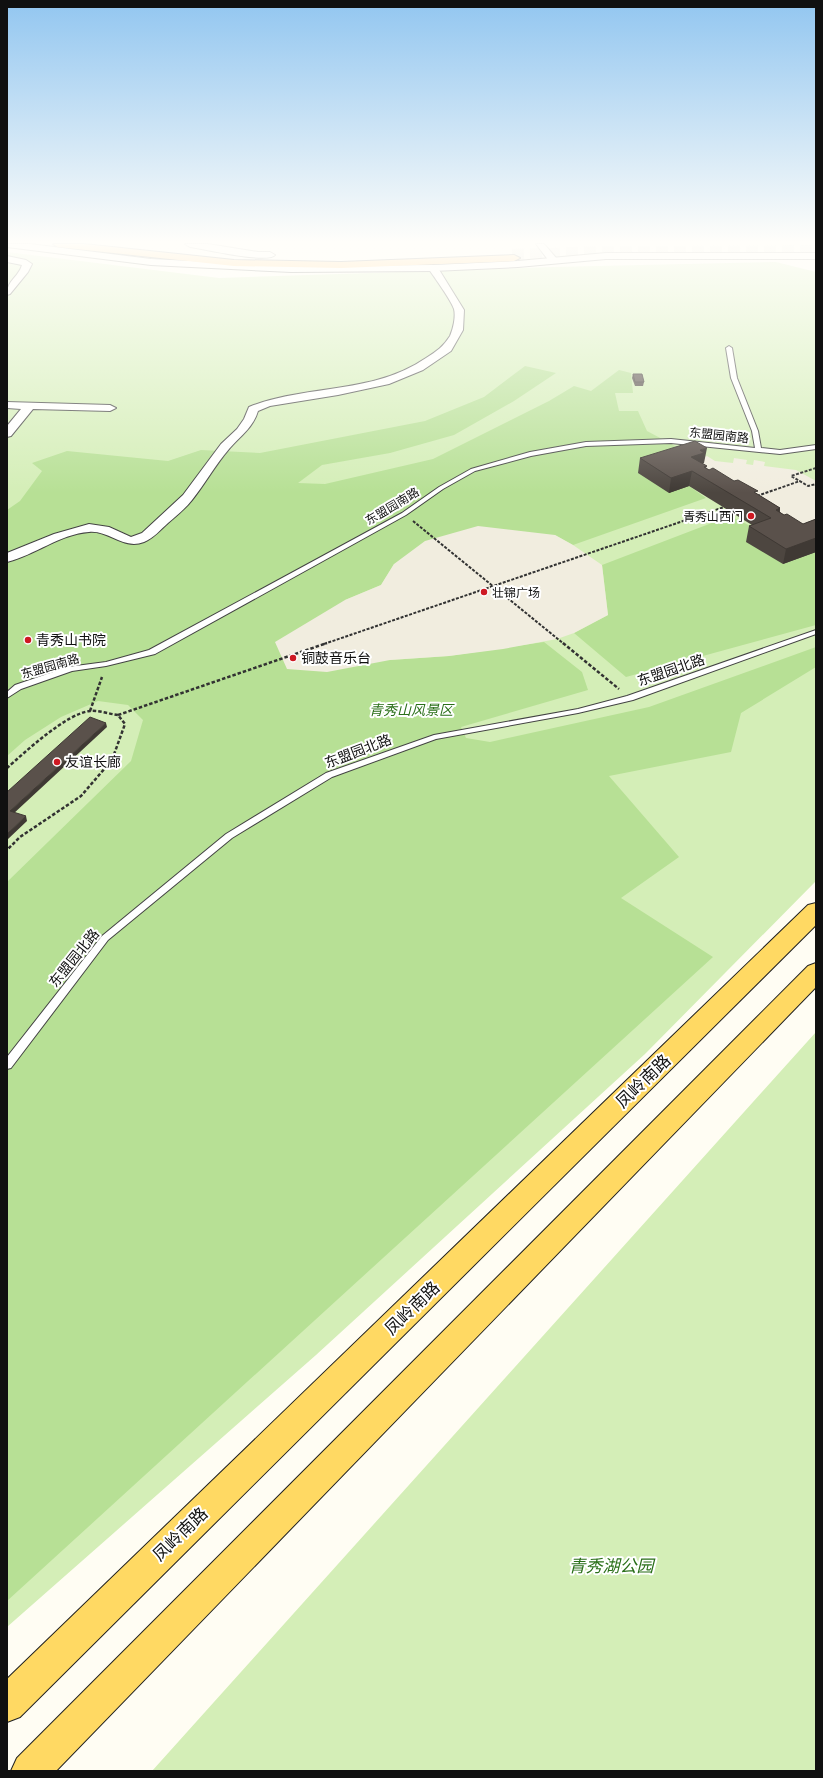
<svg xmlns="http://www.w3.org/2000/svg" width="823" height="1778" viewBox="0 0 823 1778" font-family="Lora,'Noto Sans SC',serif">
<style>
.green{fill:#d4eeb7}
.forest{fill:#b7e095}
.plaza{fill:#f1eddf}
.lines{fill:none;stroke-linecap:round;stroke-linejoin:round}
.trunk-tunnel{stroke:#dbd9d1;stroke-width:12;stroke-dasharray:12 6;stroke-linecap:butt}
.service-casing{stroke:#434343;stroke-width:2}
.minor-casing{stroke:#434343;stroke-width:2}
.tertiary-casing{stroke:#434343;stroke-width:2}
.primary-casing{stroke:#212121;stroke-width:2}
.trunk-casing{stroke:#212121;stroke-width:2}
.path-far1{stroke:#323232;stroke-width:2;stroke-dasharray:3 1.5;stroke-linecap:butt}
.path{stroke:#323232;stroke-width:2.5;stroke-dasharray:3.5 2;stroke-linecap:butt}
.service{fill:#fff;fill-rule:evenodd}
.minor{fill:#fff;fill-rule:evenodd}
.tertiary{fill:#fff;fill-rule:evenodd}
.primary{fill:#ffd963;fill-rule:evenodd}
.trunk{fill:#ffbd5a;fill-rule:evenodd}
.wall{fill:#4d4640}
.shaded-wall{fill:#3f3934}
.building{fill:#5a514b;stroke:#3f3934}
.poi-dot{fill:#ce1922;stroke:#fff;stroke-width:1.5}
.labels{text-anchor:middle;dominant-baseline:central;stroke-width:4;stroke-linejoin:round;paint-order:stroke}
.far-street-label{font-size:12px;fill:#101010;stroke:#fff}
.far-poi-label{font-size:12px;fill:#101010;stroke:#fff;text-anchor:end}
.poi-label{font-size:14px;fill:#101010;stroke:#fff;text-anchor:start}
.street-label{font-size:14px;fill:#101010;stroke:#fff}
.park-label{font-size:14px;font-style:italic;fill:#2a6f19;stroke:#fff}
.near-street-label{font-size:17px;fill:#101010;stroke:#fff}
.near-park-label{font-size:17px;font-style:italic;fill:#2a6f19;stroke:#fff}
</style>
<rect width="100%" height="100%" fill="#fffdf3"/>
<path class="green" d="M7,252L219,278L552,267L776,262L816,272V881L645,1054L316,1355L7,1627Z
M816,1032V1771H152Z"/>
<path class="forest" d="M525,366L556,373L514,401L454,435L390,453L322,465L298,483L325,484L433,459L549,401L574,386L591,391L619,370L631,373L633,393H615L619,411H638L647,431L692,455L689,486L706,498L573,545L555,535L394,564L381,585L345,600L390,660L449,656L544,642L582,672L588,690L461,727L466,738L490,742L649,707L816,647V667L741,713L731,752L609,776L679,857L621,898L713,957L7,1601V882L131,761L143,720L128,705L98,701L61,717L25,740L7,756V510L20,501L42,471L32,463L67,451L168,461L201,450L260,453L425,421L484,397Z
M730,516L767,534L783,564L816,552V625L626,677L574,633L608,615L602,565Z"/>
<path class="plaza" d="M707,456L715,461L733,463L734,458L747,460L746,464L753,465L754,460L765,462L764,466L796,470L816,481V536L698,465L704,462L698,459Z
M478,526L555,535L573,545L602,565L608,615L574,633L557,639L503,649L449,656L390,660L327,672L287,669L275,642L345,600L381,585L394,564L425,541Z"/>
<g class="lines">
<path class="trunk-tunnel" d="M512,255L604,252L816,251"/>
<defs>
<path id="service" d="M729,346L732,348L737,378L758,431L761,448L780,450L816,445V449L780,454L671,443L586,446L531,456L475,471L443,489L406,515L155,654L106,666L72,671L21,689L7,698V692L15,685L68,667L106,662L149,650L402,513L439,487L471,469L530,452L586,442L671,439L755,448L752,431L731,378L726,348Z
M816,630V634L633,700L578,713L436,739L332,777L232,838L108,940L11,1068L7,1069V1057L102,936L226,834L326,773L434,735L578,709L627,696Z"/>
<path id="minor" d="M536,244H544L557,259L555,261H549Z
M7,256L26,260L32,264L28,272L10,294L7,295C7,280 18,278 22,265L7,262Z
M433,265L438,268L464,310L463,330L451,351L423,370L389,384L338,395L270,406L258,411C253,428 240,436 229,449C215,465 205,484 192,500C185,509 176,516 168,523C160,530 154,538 144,542C123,550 109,530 89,532C60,534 35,555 7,562V553L54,534L89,524L109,527L131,537L142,533L183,495L221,444L237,429L244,419L249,407C306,384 372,395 426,358C437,351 443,347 450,336C453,329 456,317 454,309C451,300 435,278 428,268Z
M7,402L110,405L116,408L110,411L33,409L11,436L7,437V426L21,409L7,408Z"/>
<path id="tertiary" d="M7,244H30L151,259L291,266L433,265L518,261L606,253H816V259H606L518,267L433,271L291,272L151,265L7,247Z
M185,244H208L258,252H270L275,255C268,264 204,249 190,247Z"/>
<path id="primary" d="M816,903V925L20,1717L7,1722V1679L808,905Z
M816,963V987L56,1771H11L17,1758L808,966Z"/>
<path id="trunk" d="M53,244H84L234,260L341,262L514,255L520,258L514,261L341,268L234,266L58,247Z"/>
</defs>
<use href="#service" class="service-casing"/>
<use href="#minor" class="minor-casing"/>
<use href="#tertiary" class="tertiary-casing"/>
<use href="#primary" class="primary-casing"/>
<use href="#trunk" class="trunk-casing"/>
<path class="path-far1" d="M816,468L791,476L808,486L816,484
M757,496L800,481
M413,521L564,644
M324,644L727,506"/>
<path class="path" d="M563,643L619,689
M90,711L102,677
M118,715L327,643
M7,768C25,752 67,713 90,711C99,710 109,714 118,715L125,724L112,760L81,796L20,837L7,850"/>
<use href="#service" class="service"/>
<use href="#minor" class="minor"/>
<use href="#tertiary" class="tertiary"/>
<use href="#primary" class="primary"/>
<use href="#trunk" class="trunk"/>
</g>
<path class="wall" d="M633,374L644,382L643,386H635L632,378Z
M640,458L704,463L702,464L707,466L706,468L757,494L780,508V512L784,515L803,524L816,519V552L783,564L746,542L749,526L752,525L689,486L669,493L638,473Z"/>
<path class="shaded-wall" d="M707,448L704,463H702V467L691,457L700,450Z
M692,471L689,486L669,493L671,478Z
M780,508L777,523L776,510Z
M816,538V552L783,564L786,549Z
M106,723L107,727L12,815L10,811Z
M26,816L27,821L7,840V834Z"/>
<path class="building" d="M633,374H642L644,382H635Z
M695,441L707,448L700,450L704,453L691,457L707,466L704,467L709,470L713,468L734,481L738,480L758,491L754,492L780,508L776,510L784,515L787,514L803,524L816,519V538L786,549L749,526L771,518L692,471L671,478L640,458Z
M90,717L106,723L10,811L26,816L7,834V792Z"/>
<linearGradient id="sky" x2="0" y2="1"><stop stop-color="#92c6f0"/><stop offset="0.49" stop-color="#fffefa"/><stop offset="1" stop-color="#fffefa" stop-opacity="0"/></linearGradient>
<rect width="823" height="493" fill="url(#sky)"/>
<g class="poi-dot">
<circle cx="751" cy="516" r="4"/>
<circle cx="484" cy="592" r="4"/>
<circle cx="28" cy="640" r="4"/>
<circle cx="293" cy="658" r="4"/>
<circle cx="57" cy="762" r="4"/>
</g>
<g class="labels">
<g class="far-street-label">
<text transform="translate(719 435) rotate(6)">东盟园南路</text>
<text transform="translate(392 506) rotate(-31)">东盟园南路</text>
<text transform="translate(50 666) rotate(-16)">东盟园南路</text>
</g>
<g class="far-poi-label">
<text x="743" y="516">青秀山西门</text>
<text x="492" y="592" text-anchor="start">壮锦广场</text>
</g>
<g class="poi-label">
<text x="36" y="640">青秀山书院</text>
<text x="301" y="658">铜鼓音乐台</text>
<text x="65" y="762">友谊长廊</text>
</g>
<g class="street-label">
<text transform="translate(671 670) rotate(-19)">东盟园北路</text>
<text transform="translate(358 751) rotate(-21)">东盟园北路</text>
<text transform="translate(74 958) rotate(-51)">东盟园北路</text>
</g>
<g class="park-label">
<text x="411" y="710">青秀山风景区</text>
</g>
<g class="near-street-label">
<text transform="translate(643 1081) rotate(-44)">凤岭南路</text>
<text transform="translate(412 1308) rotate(-44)">凤岭南路</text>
<text transform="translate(180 1534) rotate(-44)">凤岭南路</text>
</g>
<g class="near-park-label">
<text x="611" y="1566">青秀湖公园</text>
</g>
</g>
<rect width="823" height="1778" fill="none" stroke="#101010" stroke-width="16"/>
</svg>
